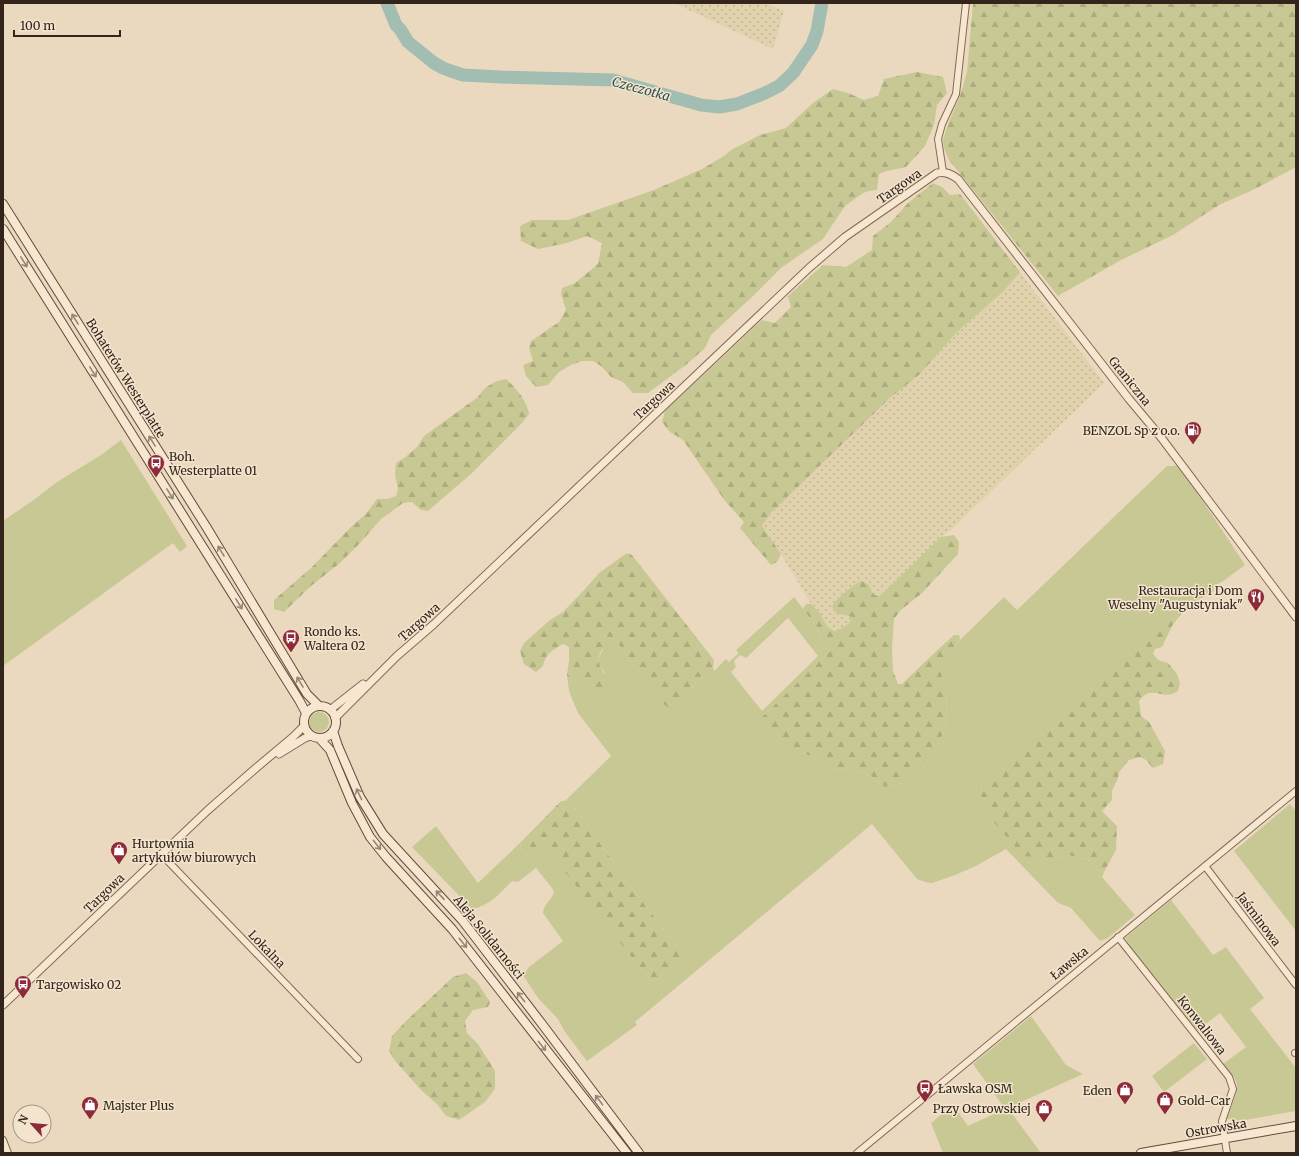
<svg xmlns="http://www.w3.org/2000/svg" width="1299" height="1156" viewBox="0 0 1299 1156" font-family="Merriweather,serif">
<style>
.farmland{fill:url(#farmland-dots)}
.grass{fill:#c8c894;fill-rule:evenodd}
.forest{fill:url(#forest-firs)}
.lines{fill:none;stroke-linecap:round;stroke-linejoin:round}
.river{stroke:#a2bdb2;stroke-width:13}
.minor-casing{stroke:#836a58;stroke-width:8}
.tertiary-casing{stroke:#836a58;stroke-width:9}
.secondary-casing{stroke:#644b3c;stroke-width:10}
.minor{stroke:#f7e7d1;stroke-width:6}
.tertiary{stroke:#f7e7d1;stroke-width:7}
.secondary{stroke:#f7e7d1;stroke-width:8}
.oneway{stroke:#958676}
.labels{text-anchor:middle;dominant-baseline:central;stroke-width:3;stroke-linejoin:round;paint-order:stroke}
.street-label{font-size:12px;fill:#33241c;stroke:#f3e4ce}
.poi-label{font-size:12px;fill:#33241c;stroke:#f3e4ce;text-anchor:start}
.water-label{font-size:13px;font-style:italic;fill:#2c524b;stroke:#f3e4ce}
</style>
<defs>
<pattern id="farmland-dots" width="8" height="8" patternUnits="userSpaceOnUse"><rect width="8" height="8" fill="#e0d2ad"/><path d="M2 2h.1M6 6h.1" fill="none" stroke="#c1b494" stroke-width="1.8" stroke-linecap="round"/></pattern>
<pattern id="forest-firs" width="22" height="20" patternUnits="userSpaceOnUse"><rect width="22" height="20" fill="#c8c894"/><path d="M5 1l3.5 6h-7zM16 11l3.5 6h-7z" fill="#acac7f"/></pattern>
</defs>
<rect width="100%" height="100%" fill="#ebd9bf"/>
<path class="farmland" d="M674,3H765L784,11L773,49Z
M1020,272L1104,383L952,529L941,537L880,596L874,595L868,584L850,587L838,598L832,606L845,616L852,617L851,620L845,627L835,631L826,625L820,613L811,604L781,554L762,526L771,513L891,397L920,374L956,333L1004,291Z"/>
<path class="grass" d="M121,440L187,546L180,552L173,543L3,666V521L35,499L57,482L101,455Z
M1167,466H1177L1197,492L1245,565L1222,582L1213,586L1203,584L982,784L980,799L993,821L1056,859L1069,855L1088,860L1099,871L1105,870L1102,877L1135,915L1108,938L1100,941L1071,908L1058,903L1006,849L976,866L955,875L932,883L925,882L917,879L872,824L635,1022L637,1025L587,1061L565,1032L558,1019L538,998L523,975L529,967L563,941L543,913C544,903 552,900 554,892L552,888L536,868L518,882L513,881L510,883C498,895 489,906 472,909L412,847L436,826L478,883L520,843L522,850L529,856L548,849L644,973L652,980L685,956L634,891L570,801H565L611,756L578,713L569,691L567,675L572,683L585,678L601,692L605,673C598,663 596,661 603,650L599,641L601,636C620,636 625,656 636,669C644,679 653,688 661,698L663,703H676L713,667L714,671L726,659L729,662L739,653L736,650L794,597L818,628L819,635L830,651L762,717L789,750L812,756L829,769L852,770L871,776L885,787L902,783L923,768L937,747L945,729L947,695L940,670L943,660L960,640L1004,597L1017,610ZM788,618L818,656L762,711L731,672L736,667L734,661L740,655L746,658Z
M309 722a10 10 0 1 1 20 0a10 10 0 1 1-20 0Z
M1290,804L1296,811V931L1234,851Z
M1171,900L1213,955L1226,947L1264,998L1250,1009L1296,1068V1111L1234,1122L1229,1119H1226C1227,1114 1229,1111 1231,1107C1241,1083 1239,1083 1223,1064L1246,1047L1220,1013L1194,1033L1126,946L1129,944L1125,938Z
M1031,1016L1066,1065L1083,1074L1008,1108L1041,1153H943L931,1123L953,1105L968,1126L1005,1109L973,1064Z
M1194,1043L1207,1059L1164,1092L1152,1076Z"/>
<path class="forest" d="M973,3H1296V167L1257,188L1219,205L1173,235L1121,260L1058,296L949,160L944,148L943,140L948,124L960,96L967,72Z
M917,72L943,77L947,93L937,105L934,125L925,146L906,167L887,171L879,174L877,190L869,191L863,193L845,206L823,239L781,268L754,295L711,335L705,348L687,364L648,393H633L623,382L611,377L601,366L593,361H582L571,365L559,372L548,385L536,387L526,376L523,365L533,361L529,348L531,341L559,322L566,310L561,294L562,288L575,283L598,264L602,243L587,236L567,243L538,249L521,241L520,226L532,220H568L654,190L702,169L724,156L731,150L760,135L786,128L813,103L833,89L848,93L864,100L878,96L884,79Z
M933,183L942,187L950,195L960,194L1020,272L1004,291L956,333L920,374L891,397L771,513L762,526L781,554L777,562L771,565L740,528L744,522L725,501L683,440L670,432L662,422L665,411L762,320L775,323L791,307L788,296L823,265L846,267L872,250L873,236L891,222L908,203Z
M506,379C516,388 527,401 529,414L521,424L471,474L428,511L421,510L412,502L403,503L381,519L361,542L340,563L311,586L284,612L274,609V600L311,568L352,526L366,514L377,499H387L396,496L398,489L395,475L396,463L404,458L417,447L424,436L478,397C485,386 494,381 506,379Z
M954,535L959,542L958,554L922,593L901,610L894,619L892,648L893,671L898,684H902L931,656L954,635H959L960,640L943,660L940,670L947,694L945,729L937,747L923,768L902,783L885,787L871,776L852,770L829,769L812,756L789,750L770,732L761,720L762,717L830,651L819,635L818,628L803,609L806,604H811L820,613L826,625L834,631C842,629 850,625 852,617L836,613L832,606C840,595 849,588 861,581L868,584L874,595L880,596L941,537Z
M627,553L632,555L714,660L713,667L676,703L668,708L663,703L661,698C653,688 644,679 636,669C625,656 620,636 601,636L599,641L603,645C603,650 600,652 599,657C596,664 607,676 610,683L607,691L601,692L585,678L572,683L567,675L569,660V647L563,644C553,650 545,654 543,666L536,672L524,664L520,651L524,643L550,620L563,612L585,589L599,573Z
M1203,584L1213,586L1214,591L1187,606L1172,626L1162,647L1155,649L1153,654L1158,660L1168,663L1177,674L1180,683L1178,691C1162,702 1152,683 1139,701L1141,716L1149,722L1165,751L1163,764L1153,768L1146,760L1140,757L1129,760L1119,772L1118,778L1112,791V800L1102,811L1117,826L1116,850L1105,870L1099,871L1088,860L1069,855L1056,859L1023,856L993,821L980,799L982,784L1172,608Z
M561,801H570L634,891L685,956V964L660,983L652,980L644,973L548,850L529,856L522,850L520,843Z
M466,973L477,982L490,1002L488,1007L473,1010L465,1021L467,1033L478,1044L495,1071V1089L485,1102L459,1120L446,1116L437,1104L422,1091L396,1062L389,1051L392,1036L406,1021L453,977Z"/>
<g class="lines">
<path class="river" d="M387,3L396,25L400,29L408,42L434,63L443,68L451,71L463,75L501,77L613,80L701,105L719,107L737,104L765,93L779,86L793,73L812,45L817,31L822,3"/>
<defs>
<path id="minor" d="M943,172L938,139L942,124L956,94L966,3
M161,854L358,1059
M1205,866L1296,985
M1118,937L1229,1077L1233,1089L1222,1121L1227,1153
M1295,1053H1296
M3,1140L8,1153
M857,1153L1296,791"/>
<path id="tertiary" d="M330,710L363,684
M335,718L397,656L434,624L809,268L845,237L937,173C945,171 951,174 958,179L1129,399L1160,436L1296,617
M279,754L305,738L311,736
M3,1005L208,810L256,768L293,737L304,726"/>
<path id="secondary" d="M3,204L207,528L307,694L319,706
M3,229L299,700L306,713
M304 722a16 16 0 1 1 32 0a16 16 0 1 1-32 0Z
M333,731L338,746L360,797L383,834L462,920L542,1024L639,1153
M320,739L330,750L352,803L370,837L386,857L452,929L627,1153
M1141,1153L1296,1126"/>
</defs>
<use href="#minor" class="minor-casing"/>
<use href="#tertiary" class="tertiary-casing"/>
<use href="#secondary" class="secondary-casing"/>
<use href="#minor" class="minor"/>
<use href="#tertiary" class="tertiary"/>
<use href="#secondary" class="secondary"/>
</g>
<defs><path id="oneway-shaft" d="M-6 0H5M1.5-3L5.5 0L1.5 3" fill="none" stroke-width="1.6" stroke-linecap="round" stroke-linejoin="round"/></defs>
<g class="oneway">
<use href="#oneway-shaft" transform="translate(24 262) rotate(58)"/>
<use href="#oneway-shaft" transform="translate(75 319) rotate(-122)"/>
<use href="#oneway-shaft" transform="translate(93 372) rotate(58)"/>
<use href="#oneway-shaft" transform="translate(152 441) rotate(-122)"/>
<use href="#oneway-shaft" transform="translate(170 494) rotate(58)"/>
<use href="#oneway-shaft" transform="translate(221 551) rotate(-121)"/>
<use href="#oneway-shaft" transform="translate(239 604) rotate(58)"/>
<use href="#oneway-shaft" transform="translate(300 682) rotate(-121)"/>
<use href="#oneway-shaft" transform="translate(359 794) rotate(-115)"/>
<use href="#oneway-shaft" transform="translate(377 845) rotate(52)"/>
<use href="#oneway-shaft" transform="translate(440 895) rotate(-133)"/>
<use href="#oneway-shaft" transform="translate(463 943) rotate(52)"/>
<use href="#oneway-shaft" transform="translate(521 997) rotate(-128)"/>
<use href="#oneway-shaft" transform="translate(542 1046) rotate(52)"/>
<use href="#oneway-shaft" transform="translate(599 1100) rotate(-127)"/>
</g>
<defs>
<symbol id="fuel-pin" viewBox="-11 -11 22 30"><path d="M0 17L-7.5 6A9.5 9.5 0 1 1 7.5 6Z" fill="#8f2b38" stroke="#f3e4ce"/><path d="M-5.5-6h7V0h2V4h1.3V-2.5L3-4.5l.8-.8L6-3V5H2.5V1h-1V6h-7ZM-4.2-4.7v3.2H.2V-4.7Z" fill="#fff"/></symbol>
<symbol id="bus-pin" viewBox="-11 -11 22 30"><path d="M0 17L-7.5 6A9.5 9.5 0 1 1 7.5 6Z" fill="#8f2b38" stroke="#f3e4ce"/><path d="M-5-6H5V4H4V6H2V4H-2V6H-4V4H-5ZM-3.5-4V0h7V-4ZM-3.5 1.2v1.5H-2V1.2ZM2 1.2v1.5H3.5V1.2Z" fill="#fff"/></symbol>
<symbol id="restaurant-pin" viewBox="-11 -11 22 30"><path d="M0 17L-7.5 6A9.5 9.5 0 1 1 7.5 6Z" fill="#8f2b38" stroke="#f3e4ce"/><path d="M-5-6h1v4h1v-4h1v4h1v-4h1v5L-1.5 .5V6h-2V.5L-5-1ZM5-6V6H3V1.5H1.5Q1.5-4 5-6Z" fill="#fff"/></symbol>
<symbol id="shop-pin" viewBox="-11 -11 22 30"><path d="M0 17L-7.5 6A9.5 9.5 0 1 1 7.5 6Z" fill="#8f2b38" stroke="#f3e4ce"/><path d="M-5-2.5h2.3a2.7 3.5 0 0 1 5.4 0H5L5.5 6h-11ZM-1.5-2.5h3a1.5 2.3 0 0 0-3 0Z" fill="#fff"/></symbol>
</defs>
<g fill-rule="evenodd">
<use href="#fuel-pin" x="1183" y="420" width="20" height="27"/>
<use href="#bus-pin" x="146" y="453" width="20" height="27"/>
<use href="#restaurant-pin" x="1246" y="587" width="20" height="27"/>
<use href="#bus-pin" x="281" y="628" width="20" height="27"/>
<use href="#shop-pin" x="109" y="840" width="20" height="27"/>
<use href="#bus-pin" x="13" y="974" width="20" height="27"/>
<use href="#bus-pin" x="915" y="1078" width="20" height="27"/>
<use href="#shop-pin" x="1115" y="1080" width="20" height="27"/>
<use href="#shop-pin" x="1155" y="1090" width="20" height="27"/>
<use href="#shop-pin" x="80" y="1095" width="20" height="27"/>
<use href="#shop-pin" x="1034" y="1098" width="20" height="27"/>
</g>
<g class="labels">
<g class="street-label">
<text transform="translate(899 186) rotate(-35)">Targowa</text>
<text transform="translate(126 378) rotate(58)">Bohaterów Westerplatte</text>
<text transform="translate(1130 381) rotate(51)">Graniczna</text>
<text transform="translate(654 400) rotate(-43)">Targowa</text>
<text transform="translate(419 622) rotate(-42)">Targowa</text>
<text transform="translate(104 893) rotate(-44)">Targowa</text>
<text transform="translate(1259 919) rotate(53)">Jaśminowa</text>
<text transform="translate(489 937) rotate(51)">Aleja Solidarności</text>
<text transform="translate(267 949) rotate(46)">Lokalna</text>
<text transform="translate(1069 963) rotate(-39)">Ławska</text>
<text transform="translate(1202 1025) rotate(52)">Konwaliowa</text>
<text transform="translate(1216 1128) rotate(-10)">Ostrowska</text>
</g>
<g class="poi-label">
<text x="1180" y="430" text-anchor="end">BENZOL Sp z o.o.</text>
<text x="169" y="456">Boh.<tspan x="169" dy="14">Westerplatte 01</tspan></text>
<text x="1243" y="590" text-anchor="end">Restauracja i Dom<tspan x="1243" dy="14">Weselny "Augustyniak"</tspan></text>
<text x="304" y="631">Rondo ks.<tspan x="304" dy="14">Waltera 02</tspan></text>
<text x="132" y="843">Hurtownia<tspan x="132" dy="14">artykułów biurowych</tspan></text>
<text x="36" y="984">Targowisko 02</text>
<text x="938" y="1088">Ławska OSM</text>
<text x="1112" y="1090" text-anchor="end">Eden</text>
<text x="1178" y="1100">Gold-Car</text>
<text x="103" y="1105">Majster Plus</text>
<text x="1031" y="1108" text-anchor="end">Przy Ostrowskiej</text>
</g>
<g class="water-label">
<text transform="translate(641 89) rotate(15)">Czeczotka</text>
</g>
</g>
<rect width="1299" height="1156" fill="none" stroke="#33241c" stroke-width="8"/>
<g transform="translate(32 1124) rotate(297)"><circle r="19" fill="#f3e4ce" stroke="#a69787"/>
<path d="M0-3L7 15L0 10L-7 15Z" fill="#8f2b38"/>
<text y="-6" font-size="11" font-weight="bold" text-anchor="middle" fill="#33241c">N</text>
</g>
<path d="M14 30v6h106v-6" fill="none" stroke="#33241c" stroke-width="2"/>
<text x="20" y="30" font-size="12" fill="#33241c" stroke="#f3e4ce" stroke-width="3" paint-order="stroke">100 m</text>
</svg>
